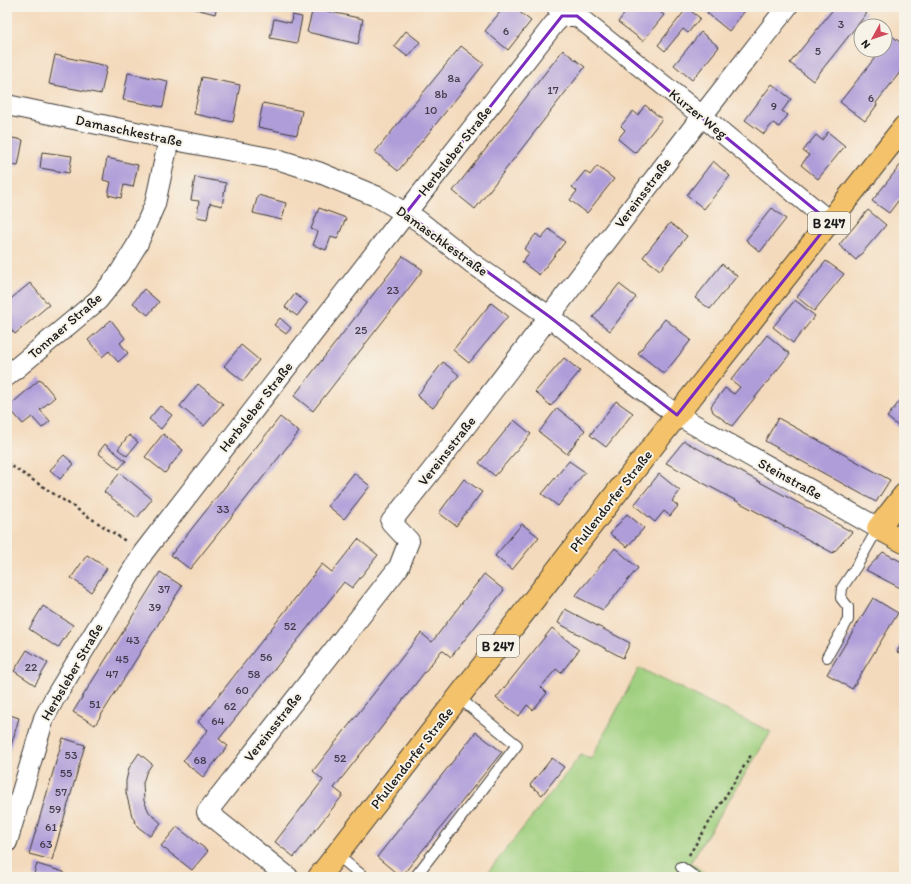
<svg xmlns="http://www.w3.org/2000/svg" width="911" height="884" viewBox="0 0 911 884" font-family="Itim,sans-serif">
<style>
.green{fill:#9fcf7e;stroke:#5e764d}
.building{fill:#af9dd9}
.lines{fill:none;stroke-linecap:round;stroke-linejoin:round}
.service-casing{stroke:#3c3834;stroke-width:12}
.minor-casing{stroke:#3c3834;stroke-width:22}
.primary-casing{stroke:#3c3834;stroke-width:24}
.path{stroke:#3c3834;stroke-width:2.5;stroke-dasharray:3 3;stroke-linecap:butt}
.service{stroke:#fff;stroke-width:10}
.minor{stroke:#fff;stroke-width:20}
.primary{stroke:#f3c26a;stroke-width:22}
.marked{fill:none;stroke:#7b2cbf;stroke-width:3;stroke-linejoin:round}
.labels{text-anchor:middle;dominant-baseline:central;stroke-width:4;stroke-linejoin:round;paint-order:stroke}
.number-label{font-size:12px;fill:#413c4b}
.shield{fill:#f7f3e8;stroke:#5e5c59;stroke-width:1}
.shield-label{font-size:13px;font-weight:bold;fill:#1c1c1c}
.street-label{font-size:14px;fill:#1c1c1c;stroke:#f7f3e8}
</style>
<rect width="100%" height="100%" fill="#f7f3e8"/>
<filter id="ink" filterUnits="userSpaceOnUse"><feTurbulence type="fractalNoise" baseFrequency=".025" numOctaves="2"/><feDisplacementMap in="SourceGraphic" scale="8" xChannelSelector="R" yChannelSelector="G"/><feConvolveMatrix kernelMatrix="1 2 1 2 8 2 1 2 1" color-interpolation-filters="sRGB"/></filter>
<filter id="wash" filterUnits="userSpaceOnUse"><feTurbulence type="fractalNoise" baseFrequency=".012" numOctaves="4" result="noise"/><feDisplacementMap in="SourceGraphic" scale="16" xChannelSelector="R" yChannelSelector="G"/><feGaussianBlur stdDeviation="0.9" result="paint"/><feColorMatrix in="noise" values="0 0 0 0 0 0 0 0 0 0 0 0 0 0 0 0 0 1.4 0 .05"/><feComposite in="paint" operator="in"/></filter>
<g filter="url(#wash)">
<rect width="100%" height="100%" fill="#f4dabc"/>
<path class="green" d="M639,668L771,732L690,863L711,877H484L581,755L591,759Z"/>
<g id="blocks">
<path class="building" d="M188,7H217L215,14Z
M504,7H513L531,21L508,50L485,31Z
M630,7H653L664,15L643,41L618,22Z
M712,7H748L729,31L707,13Z
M835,7H859L867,13L813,81L790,63Z
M313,8L363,19L358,44L307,32Z
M687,8L700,18L688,33L683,29L665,51L658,45Z
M292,15L302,17L297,43L270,38L274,19L291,23Z
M406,31L420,42L408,57L394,46Z
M701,32L719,47L692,80L674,65Z
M892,36L904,45V71L903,72L901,71L876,103L877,105L865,121L840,102L881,50H885V45Z
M461,46L484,64L398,171L375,152Z
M563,50L585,67L475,209L453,191Z
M55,55L107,66L101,94L49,84Z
M128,73L168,81L163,107L123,100Z
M202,77L240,85L233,122L194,114Z
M772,84L791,99L782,111L788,115L779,127L773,123L764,134L745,120Z
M263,103L302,111L297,135L258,127Z
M645,105L662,119L635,153L618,139L625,130L621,126L633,111L638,115Z
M828,132L845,146L818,179L801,165L809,155L803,151L816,135L822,140Z
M7,137L23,140L18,166L7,164Z
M42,152L72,156L69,173L40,168Z
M107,158L138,165L133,187L124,185L121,198L108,195L111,182L103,180Z
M713,161L730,176L704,209L687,195Z
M902,163L904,164V193L889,213L872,201Z
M597,166L614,179L587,213L570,200L577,191L572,187L585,171L590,175Z
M195,177L226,183L222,206L210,203L207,219L197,217L199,201L191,200Z
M258,195L286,203L282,220L253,213Z
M319,208L346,218L337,239L331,237L326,250L313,245L318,232L311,229Z
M772,208L786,219L760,252L746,240Z
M868,210L886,225L856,260L839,245Z
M670,223L687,236L660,270L643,257Z
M549,229L565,242L539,275L522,262L529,253L524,249L536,234L541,238Z
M403,256L423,270L313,411L294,396Z
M826,261L844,274L814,311L797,297Z
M722,264L737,276L710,309L695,298Z
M30,283L49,305L15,334L7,325V302Z
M619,284L636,297L610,331L593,317Z
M144,289L159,302L148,315L133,303Z
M295,294L307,303L297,316L285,307Z
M795,300L815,316L793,343L773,327Z
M491,303L508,316L469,363L453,350Z
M280,318L291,328L286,334L274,325Z
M665,319L691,340L664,374L638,353Z
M111,320L125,338L120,343L128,353L118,362L109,351L102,357L88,340Z
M767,335L790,354L732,426L713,412L711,406L725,388L734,394L740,387L731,380Z
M241,345L259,360L243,381L224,366Z
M564,358L580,371L551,406L535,392Z
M443,362L459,375L433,408L417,396Z
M40,379L55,397L40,410L50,421L42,428L32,417L23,424L8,407Z
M198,384L223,404L204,426L180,406Z
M904,396V431L887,417Z
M616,401L633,413L606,447L590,435Z
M160,406L172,415L161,429L149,419Z
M557,408L585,430L567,454L539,432Z
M280,417L299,432L190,569L171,555Z
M778,418L890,480L876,502L765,441Z
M514,420L531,434L495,476L479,463Z
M163,434L183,450L165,473L145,457Z
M129,435L138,442L127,456L118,449Z
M684,441L852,532L833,553L666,463Z
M105,444L126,461L119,469L98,453Z
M64,455L74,464L60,479L50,470Z
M569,461L585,472L558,506L542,494Z
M120,473L152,499L137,518L104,492Z
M354,473L370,486L344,519L328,506Z
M659,474L680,491L672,501L678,506L670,516L664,511L655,522L634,505Z
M464,479L482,492L456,526L439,513Z
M627,514L644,528L627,547L610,534Z
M522,524L539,537L512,570L495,556Z
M358,539L378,555L352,588L344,582L219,739L228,746L203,777L183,761L208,730L198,722L322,564L332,572Z
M615,548L638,568L603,610L575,596Z
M883,552L904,563V590L866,570Z
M87,555L107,568L91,592L71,578Z
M160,572L182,586L95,725L73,712Z
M484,574L504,590L451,657L442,650L334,788L343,795L294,857L275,842L323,780L313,771L421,633L432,642Z
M873,598L898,613L852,689L827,674Z
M43,606L73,625L58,648L29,629Z
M565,609L630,643L623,658L558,623Z
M552,628L579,650L561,673L556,669L541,687L547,693L533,710L527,705L519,716L496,698Z
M904,639V655L897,652Z
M27,650L48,663L35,685L14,671Z
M7,714L19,718L7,760Z
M476,732L502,752L401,877L377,857Z
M63,738L85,745L52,860L29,854Z
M139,753L152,764L146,773L143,783L144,801L149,812L161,823L150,836L138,827L132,816L126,793V781L129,768Z
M552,758L564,767L542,795L530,785Z
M177,827L208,851L192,870L161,846Z
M37,864L64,872L62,877H33Z"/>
</g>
</g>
<g filter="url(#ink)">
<use href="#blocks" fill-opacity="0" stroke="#3c3834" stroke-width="1"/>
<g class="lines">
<defs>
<path id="service" d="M827,657L848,620V607L841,598L842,588L856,567L878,528
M337,855L364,877
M681,867L695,877
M415,877L517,745L459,698"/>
<path id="minor" d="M562,16H577L702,116L830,222
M7,105L169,139L280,160L318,172L378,197L419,221L472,263L550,317L623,376L677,415L878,528
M7,376L98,300L119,274L137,245L155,204L169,139
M7,842L44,718L54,699L143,553L406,213L554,24L562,16L557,7
M288,877L207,812L399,567L409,541L391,522L433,469L702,116L787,7"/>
<path id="primary" d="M904,495L878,528L904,542
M319,877L677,415L904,127"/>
</defs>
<use href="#service" class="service-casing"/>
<use href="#minor" class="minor-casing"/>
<use href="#primary" class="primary-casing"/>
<path class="path" d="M7,463L127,542
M689,855L751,755"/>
<use href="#service" class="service"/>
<use href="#minor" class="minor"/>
<use href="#primary" class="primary"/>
</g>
</g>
<path class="marked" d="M562,16H577L830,222L677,415L550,317L406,213Z"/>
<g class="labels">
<g class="number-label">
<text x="841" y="24">3</text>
<text x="506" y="31">6</text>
<text x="818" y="51">5</text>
<text x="454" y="78">8a</text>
<text x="553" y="90">17</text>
<text x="441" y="94">8b</text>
<text x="871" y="98">6</text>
<text x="774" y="106">9</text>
<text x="431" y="110">10</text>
<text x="393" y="290">23</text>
<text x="361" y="330">25</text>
<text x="223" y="509">33</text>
<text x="164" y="589">37</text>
<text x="155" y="607">39</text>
<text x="290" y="626">52</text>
<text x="133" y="640">43</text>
<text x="266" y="657">56</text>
<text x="122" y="659">45</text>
<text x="31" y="667">22</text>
<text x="112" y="674">47</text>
<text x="254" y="674">58</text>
<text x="242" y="690">60</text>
<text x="95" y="704">51</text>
<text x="230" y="706">62</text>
<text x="218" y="721">64</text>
<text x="71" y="755">53</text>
<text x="340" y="758">52</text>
<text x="200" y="760">68</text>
<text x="66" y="773">55</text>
<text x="61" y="792">57</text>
<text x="55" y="809">59</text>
<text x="51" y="827">61</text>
<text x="46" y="844">63</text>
</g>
<g class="shield">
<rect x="808" y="212" width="42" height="22" rx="3"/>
<rect x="477" y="635" width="42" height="22" rx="3"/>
</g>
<g class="shield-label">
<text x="829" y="223">B 247</text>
<text x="498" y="646">B 247</text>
</g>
<g class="street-label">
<text transform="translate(698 114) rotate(39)">Kurzer Weg</text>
<text transform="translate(129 131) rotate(12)">Damaschkestraße</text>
<text transform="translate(455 151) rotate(-52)">Herbsleber Straße</text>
<text transform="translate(643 193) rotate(-53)">Vereinsstraße</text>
<text transform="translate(442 241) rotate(36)">Damaschkestraße</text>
<text transform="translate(65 326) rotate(-41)">Tonnaer Straße</text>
<text transform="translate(256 407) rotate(-52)">Herbsleber Straße</text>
<text transform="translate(447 451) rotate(-52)">Vereinsstraße</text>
<text transform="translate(790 479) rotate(29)">Steinstraße</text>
<text transform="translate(611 501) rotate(-52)">Pfullendorfer Straße</text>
<text transform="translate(72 672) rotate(-60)">Herbsleber Straße</text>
<text transform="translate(273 727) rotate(-52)">Vereinsstraße</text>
<text transform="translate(412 758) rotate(-52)">Pfullendorfer Straße</text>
</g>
</g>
<rect width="911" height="884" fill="none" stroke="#f7f3e8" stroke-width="24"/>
<g transform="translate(873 38) rotate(230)"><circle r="19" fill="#f7f3e8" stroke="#9f9d96"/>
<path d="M0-3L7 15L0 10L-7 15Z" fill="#d1495b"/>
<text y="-6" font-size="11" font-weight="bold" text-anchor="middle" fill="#1c1c1c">N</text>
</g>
</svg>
